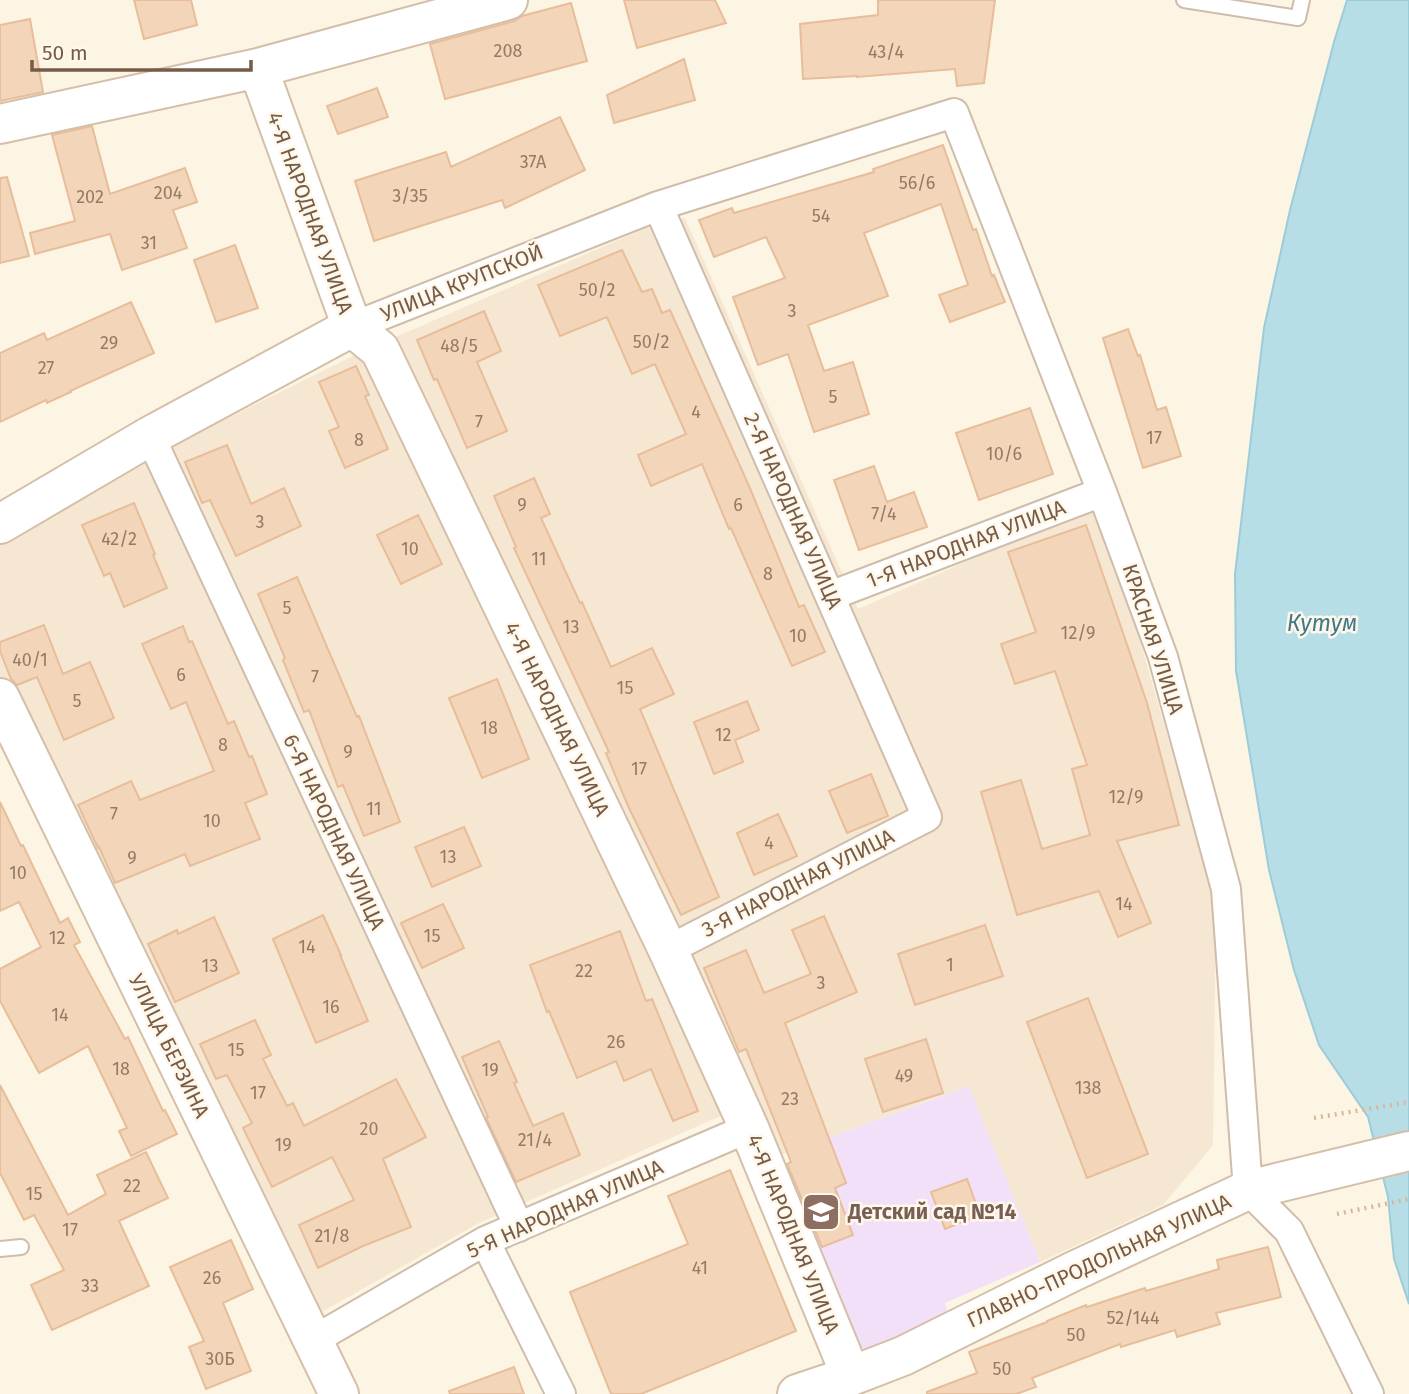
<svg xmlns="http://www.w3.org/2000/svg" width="1409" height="1394" viewBox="0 0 1409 1394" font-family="'Fira Sans',sans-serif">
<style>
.residential{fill:#f5e7d1}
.education{fill:#f2e0f9}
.water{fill:#b7dde7;stroke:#9dccd9;stroke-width:2}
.building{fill:#f3d5ba;stroke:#e7bd9a;stroke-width:2}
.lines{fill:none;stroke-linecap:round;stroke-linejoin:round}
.lane-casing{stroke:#cfbdaa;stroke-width:18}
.street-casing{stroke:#cfbdaa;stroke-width:32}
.secondary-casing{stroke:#d4bfa9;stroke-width:42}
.path{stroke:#d8b89d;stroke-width:4.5;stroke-dasharray:2 5;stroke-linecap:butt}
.lane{stroke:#fff;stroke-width:14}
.street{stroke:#fff;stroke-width:28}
.secondary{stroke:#fff;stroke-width:38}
.labels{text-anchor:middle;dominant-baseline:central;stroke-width:5;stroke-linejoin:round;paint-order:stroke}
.number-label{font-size:18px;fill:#957a64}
.street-label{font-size:21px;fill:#765c48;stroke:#fff8ea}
.education-label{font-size:21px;font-weight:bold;fill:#785e54;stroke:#fff8ea;text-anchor:start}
.water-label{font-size:23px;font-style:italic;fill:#41798b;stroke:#fff8ea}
</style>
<rect width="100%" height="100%" fill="#fdf5e3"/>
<path class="residential" d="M685,218L858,609L1100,503L1216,904L1213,1145L1163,1205L1040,1262L968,1086L775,1157L752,1102L479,1223L320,1313L0,682V543L129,467L361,352L653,225Z"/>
<path class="education" d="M969,1086L1040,1262L945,1303L951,1322L878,1353L852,1344L779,1167L792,1162L789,1152Z"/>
<path class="water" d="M1347,0H1409V1304L1394,1259L1388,1197L1368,1117L1319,1045L1294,970L1269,870L1236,671L1235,574L1264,328L1290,210L1334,42Z"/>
<path class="building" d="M134,0H191L197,25L144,39Z
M624,0H715L726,23L637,48Z
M878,0H995L984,83L957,86L955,69L857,77V76L803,79L800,24L878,15Z
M571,3L587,61L445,99L430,44L514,21L522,16Z
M30,19L43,92L0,101V25Z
M684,59L695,100L614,123L607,95Z
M377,88L388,117L338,134L327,106Z
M560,117L585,170L505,208L502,200L374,241L355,181L446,152L451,167Z
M92,126L110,194L185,168L197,202L173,210L187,248L122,270L110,234L35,254L30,233L75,221L52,135Z
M943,145L973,230L976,229L992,276L994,275L1005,302L950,322L939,295L968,285L941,204L864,233L888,296L808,325L824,371L853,362L869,414L814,432L788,354L758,365L733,297L785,278L766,237L714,257L699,220L732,208L734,213L874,172L873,169Z
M7,177L29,256L0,263V178Z
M235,245L258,308L216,322L194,260Z
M622,250L642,292L652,289L662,313L670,310L749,486L799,607L804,605L825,652L792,666L731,528L729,529L702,464L651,486L638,455L686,434L655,364L632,374L607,317L560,336L538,285Z
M131,302L154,353L70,391L71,392L47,403L46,400L0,422V353L44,333L47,340Z
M484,311L501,351L477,362L507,431L467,448L437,379L434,380L417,340Z
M1128,329L1138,356L1140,355L1157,410L1166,407L1181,456L1143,468L1103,338Z
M356,366L369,395L365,396L388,449L345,468L329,431L339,427L319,382Z
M1030,408L1053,474L979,500L956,433Z
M227,445L251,504L284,488L301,526L236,556L210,500L202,503L185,462Z
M874,466L887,502L914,492L927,527L859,550L834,480Z
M534,478L550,514L541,518L580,603L582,602L611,667L652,648L674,694L640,709L719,897L681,915L628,806L606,753L609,752L514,548L516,547L494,496Z
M134,503L155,554L153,555L167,588L124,607L110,573L104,576L82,525Z
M418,515L442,564L401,584L377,535Z
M1086,525L1147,703L1179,825L1117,841L1151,923L1118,937L1099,891L1017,915L981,792L1021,780L1042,849L1090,835L1072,769L1087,765L1055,671L1015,684L1001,644L1036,632L1008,552Z
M297,577L357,717L359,716L400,822L364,836L343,785L338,787L309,710L304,712L283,660L285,658L258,594Z
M44,625L63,674L90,662L114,718L64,740L37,677L17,685L11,679L0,651V642Z
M183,626L189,642L192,641L228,724L234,721L249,757L252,756L267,794L245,803L260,839L190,866L185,854L115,883L99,847L98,848L78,805L131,781L140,800L214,771L186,702L171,709L142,644Z
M497,679L529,759L482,778L449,698Z
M747,701L759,730L735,740L743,762L714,774L694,722Z
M871,774L888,816L847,833L829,791Z
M0,802L21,846L23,845L60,923L68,918L80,942L74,945L125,1039L128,1037L163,1111L165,1110L177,1134L131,1156L119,1131L127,1128L88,1046L39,1073L0,1001V969L41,947L19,902L0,911Z
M778,814L797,856L754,875L737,833Z
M464,827L481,866L432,887L415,847Z
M443,904L464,948L422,968L401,923Z
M323,915L341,955H340L368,1021L316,1043L273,939Z
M824,916L857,992L785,1023L846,1183L835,1188L853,1235L822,1247L787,1164L791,1162L746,1049L739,1052L704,968L746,950L764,993L811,974L792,930Z
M214,917L239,973L175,1002L148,944L177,930L178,934Z
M985,925L1003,976L915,1005L898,954Z
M620,931L646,1001L652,999L698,1111L673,1121L651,1069L624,1081L616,1061L577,1078L549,1011L547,1012L530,965Z
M1088,998L1148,1154L1087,1178L1027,1022Z
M255,1020L271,1055L263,1059L287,1106L293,1103L304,1126L396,1079L426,1137L383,1159L411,1227L363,1246L318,1268L299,1225L354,1200L332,1157L272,1187L243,1128L252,1123L227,1075L216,1079L200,1044Z
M926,1039L943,1093L883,1112L865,1059Z
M499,1041L517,1082L514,1083L533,1126L563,1113L580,1155L516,1182L486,1118L488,1117L462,1057Z
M0,1085L68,1215L106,1194L97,1175L146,1152L168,1198L119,1221L149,1286L52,1330L31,1285L64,1270L34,1215L24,1220L0,1173Z
M730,1170L796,1331L641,1394H611L570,1292L688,1244L668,1196Z
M967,1179L980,1215L945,1229L931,1192Z
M231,1240L253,1289L223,1303L251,1371L206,1389L189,1347L204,1341L170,1267Z
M1268,1247L1281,1297L1216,1313L1220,1324L1177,1337L1175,1330L1121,1347L1120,1344L1032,1378L1036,1387L1016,1394H927V1392L977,1373L969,1352L1047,1322V1321L1086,1305L1087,1307L1145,1288L1146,1291L1219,1269L1217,1260Z
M514,1367L524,1394H450L449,1391Z"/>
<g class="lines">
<defs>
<path id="lane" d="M1184,0L1298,18L1302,0
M0,1249L21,1247"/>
<path id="street" d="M658,206L927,817L668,950
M352,327L658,206L954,113L1102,492L1163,657L1226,889L1248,1190L1289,1231L1369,1394
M150,436L519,1227
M830,596L1102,492
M485,1241L561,1394
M312,1341L485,1241L749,1128"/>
<path id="secondary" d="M258,68L352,327L380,350L668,950L749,1128L851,1376
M0,124L258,68L508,0
M0,524L150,436L352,327
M0,698L339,1394
M797,1394L851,1376L903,1356L1074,1271L1248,1190L1409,1151"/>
</defs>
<use href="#lane" class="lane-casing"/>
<use href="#street" class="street-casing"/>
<use href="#secondary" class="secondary-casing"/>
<path class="path" d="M1314,1118L1409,1102
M1337,1214L1409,1199"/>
<use href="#lane" class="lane"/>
<use href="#street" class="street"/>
<use href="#secondary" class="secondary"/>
</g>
<defs>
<symbol id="school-square" viewBox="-11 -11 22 22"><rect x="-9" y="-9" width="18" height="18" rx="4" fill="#8d6e63" stroke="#fff8ea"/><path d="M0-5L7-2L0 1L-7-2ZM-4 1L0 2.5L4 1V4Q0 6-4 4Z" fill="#fff"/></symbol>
</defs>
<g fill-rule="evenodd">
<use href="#school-square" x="799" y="1190" width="44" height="44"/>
</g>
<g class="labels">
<g class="number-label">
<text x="508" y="51">208</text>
<text x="886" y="52">43/4</text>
<text x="533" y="162">37А</text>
<text x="917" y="183">56/6</text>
<text x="168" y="193">204</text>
<text x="410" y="196">3/35</text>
<text x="90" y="197">202</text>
<text x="821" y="216">54</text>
<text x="149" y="243">31</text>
<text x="597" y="290">50/2</text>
<text x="792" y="311">3</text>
<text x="651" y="342">50/2</text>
<text x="109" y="343">29</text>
<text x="459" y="346">48/5</text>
<text x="46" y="368">27</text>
<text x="833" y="397">5</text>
<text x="696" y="412">4</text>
<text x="479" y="422">7</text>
<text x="1154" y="438">17</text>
<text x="359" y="440">8</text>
<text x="1004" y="454">10/6</text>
<text x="522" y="505">9</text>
<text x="738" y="505">6</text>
<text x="884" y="514">7/4</text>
<text x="260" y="522">3</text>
<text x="119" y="539">42/2</text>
<text x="410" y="549">10</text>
<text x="539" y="559">11</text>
<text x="768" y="574">8</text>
<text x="287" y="608">5</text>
<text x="571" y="627">13</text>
<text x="1078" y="633">12/9</text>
<text x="798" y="636">10</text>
<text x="30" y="660">40/1</text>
<text x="181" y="675">6</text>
<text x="315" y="677">7</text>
<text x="625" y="688">15</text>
<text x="77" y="701">5</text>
<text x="489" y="728">18</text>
<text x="723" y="735">12</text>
<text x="223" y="745">8</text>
<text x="348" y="752">9</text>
<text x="639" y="769">17</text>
<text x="1126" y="797">12/9</text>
<text x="374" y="809">11</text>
<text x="114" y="814">7</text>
<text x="212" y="821">10</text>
<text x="769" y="843">4</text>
<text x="448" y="857">13</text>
<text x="132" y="858">9</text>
<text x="18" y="873">10</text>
<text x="1124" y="904">14</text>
<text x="432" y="936">15</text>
<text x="57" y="938">12</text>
<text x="307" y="947">14</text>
<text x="950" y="965">1</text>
<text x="210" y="966">13</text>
<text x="584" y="971">22</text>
<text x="821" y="983">3</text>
<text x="331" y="1007">16</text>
<text x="60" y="1015">14</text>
<text x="616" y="1042">26</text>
<text x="236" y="1050">15</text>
<text x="121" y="1069">18</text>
<text x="490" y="1070">19</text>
<text x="904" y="1076">49</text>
<text x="1088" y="1088">138</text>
<text x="258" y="1093">17</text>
<text x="790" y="1099">23</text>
<text x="369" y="1129">20</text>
<text x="535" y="1140">21/4</text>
<text x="283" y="1145">19</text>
<text x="132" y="1186">22</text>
<text x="34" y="1194">15</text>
<text x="70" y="1230">17</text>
<text x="332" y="1236">21/8</text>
<text x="700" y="1268">41</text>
<text x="212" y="1278">26</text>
<text x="90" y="1286">33</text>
<text x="1133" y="1318">52/144</text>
<text x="1076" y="1335">50</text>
<text x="220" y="1359">30Б</text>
<text x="1002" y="1369">50</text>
</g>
<g class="street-label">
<text transform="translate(310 213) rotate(70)">4-Я НАРОДНАЯ УЛИЦА</text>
<text transform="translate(462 283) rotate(-22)">УЛИЦА КРУПСКОЙ</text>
<text transform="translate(793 511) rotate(66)">2-Я НАРОДНАЯ УЛИЦА</text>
<text transform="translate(966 544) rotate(-21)">1-Я НАРОДНАЯ УЛИЦА</text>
<text transform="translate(1153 639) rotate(72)">КРАСНАЯ УЛИЦА</text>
<text transform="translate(557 719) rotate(64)">4-Я НАРОДНАЯ УЛИЦА</text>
<text transform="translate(334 832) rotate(65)">6-Я НАРОДНАЯ УЛИЦА</text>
<text transform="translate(798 883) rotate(-27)">3-Я НАРОДНАЯ УЛИЦА</text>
<text transform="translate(169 1046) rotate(64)">УЛИЦА БЕРЗИНА</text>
<text transform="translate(565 1209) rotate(-24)">5-Я НАРОДНАЯ УЛИЦА</text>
<text transform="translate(793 1234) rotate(68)">4-Я НАРОДНАЯ УЛИЦА</text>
<text transform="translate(1099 1261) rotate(-25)">ГЛАВНО-ПРОДОЛЬНАЯ УЛИЦА</text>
</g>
<g class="education-label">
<text x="848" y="1212">Детский сад №14</text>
</g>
<g class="water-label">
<text x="1322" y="623">Кутум</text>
</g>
</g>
<path d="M32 60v10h219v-10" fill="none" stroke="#765c48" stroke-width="3.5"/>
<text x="42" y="60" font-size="21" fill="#765c48" stroke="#fff8ea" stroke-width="5" paint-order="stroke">50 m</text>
</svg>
